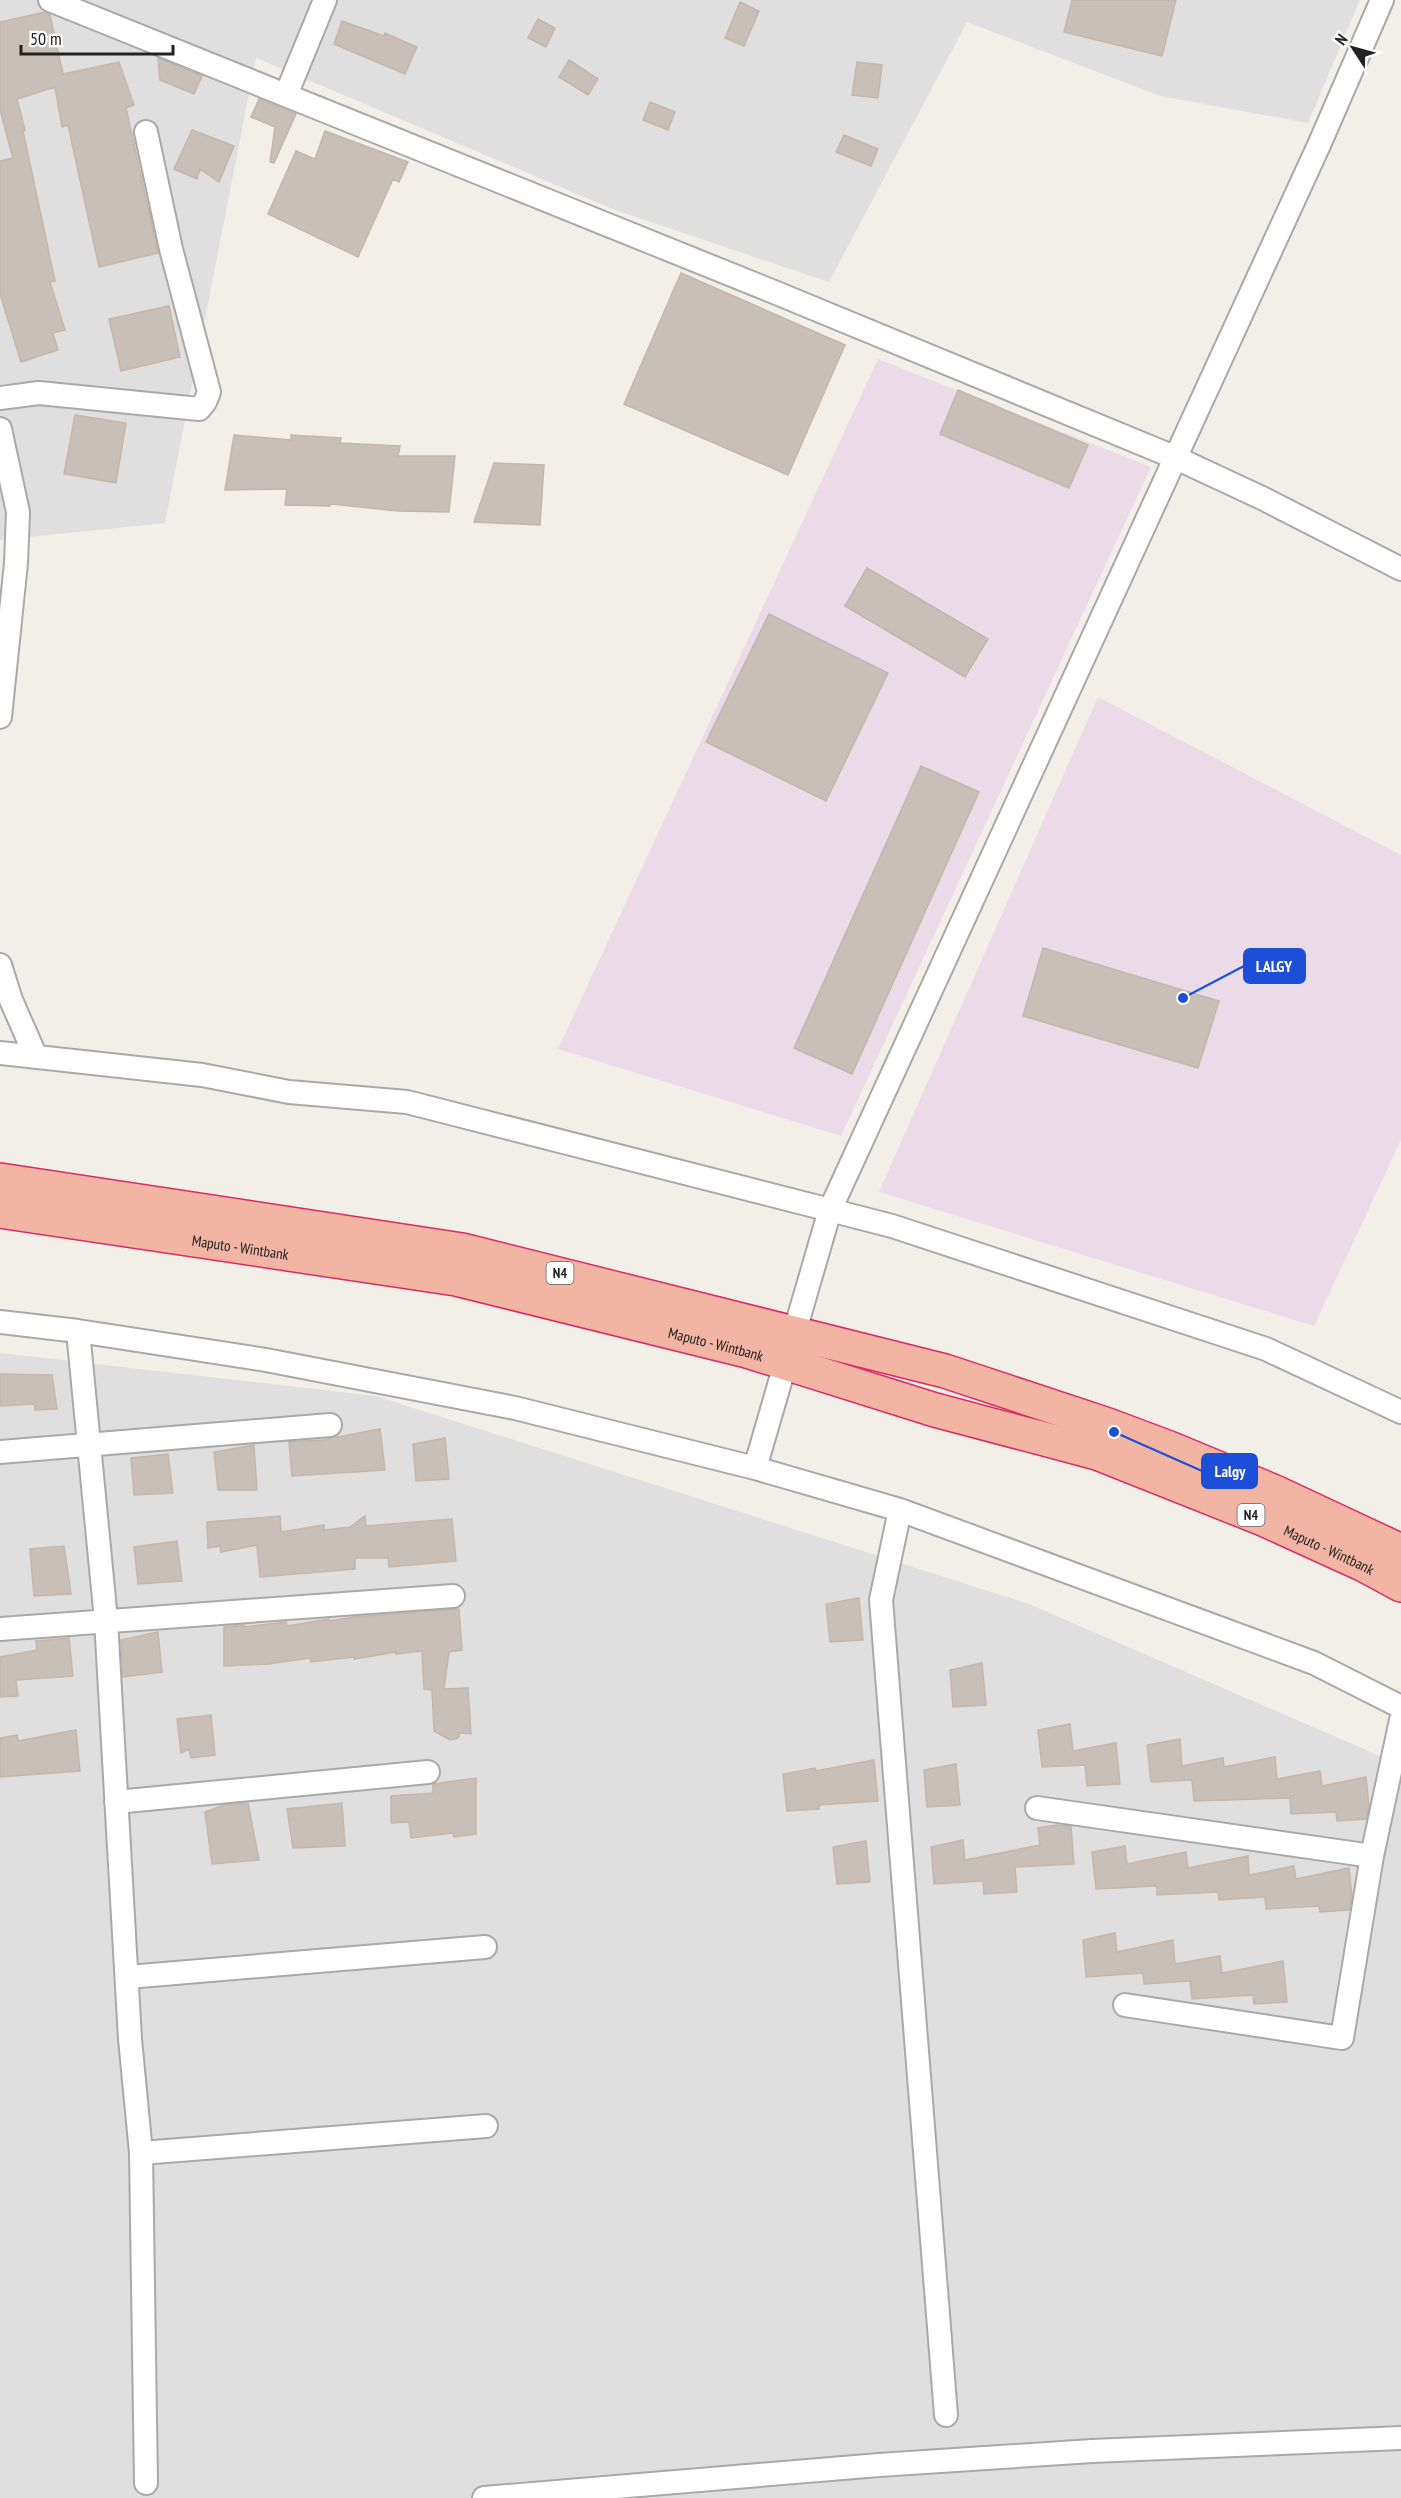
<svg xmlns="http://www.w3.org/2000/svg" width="1401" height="2498" viewBox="0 0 1401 2498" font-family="'PT Sans Narrow',sans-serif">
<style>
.residential{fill:#e0dfdf}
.industrial{fill:#ebdbe8}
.building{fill:#c7bfb8;stroke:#c4b6ab;stroke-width:1.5}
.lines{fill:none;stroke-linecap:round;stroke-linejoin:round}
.minor-casing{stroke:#a9a9a9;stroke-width:26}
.trunk-casing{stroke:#dc2a67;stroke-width:36}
.minor{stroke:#fff;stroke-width:22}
.trunk{stroke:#f2b4a3;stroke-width:33}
.labels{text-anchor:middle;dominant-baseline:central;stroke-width:5;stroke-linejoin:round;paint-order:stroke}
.shield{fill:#fff;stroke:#646464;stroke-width:1.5}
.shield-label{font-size:14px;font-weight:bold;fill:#222}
.street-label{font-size:15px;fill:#222;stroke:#fff}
.leader{fill:none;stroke:#1d4ed8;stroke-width:2}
.callout-dot{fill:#1d4ed8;stroke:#fff;stroke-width:2}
.callout{fill:#1d4ed8;stroke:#1d4ed8;stroke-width:2}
.callout-label{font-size:16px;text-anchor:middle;font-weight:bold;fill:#fff}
</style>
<rect width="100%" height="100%" fill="#f2efe9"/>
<path class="residential" d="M0,0H1360L1308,123L1160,96L967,22L829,282L615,210L256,58L165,523L0,540Z
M0,1353L376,1396L1029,1604L1401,1765V2498H0Z"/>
<path class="industrial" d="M878,359L1151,467L841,1136L558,1049Z
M1098,697L1401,855V1140L1314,1326L879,1192Z"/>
<path class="building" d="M1072,0H1176L1162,56L1064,32Z
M740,2L759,11L744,46L725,38Z
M45,12L50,15L63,74L119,62L134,105L126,108L158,253L99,267L68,125L62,127L55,87L17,99L25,130L23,131L55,281L50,282L65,330L53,333L58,350L21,362L0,294V161L13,158L0,110V22Z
M538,19L555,28L546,47L528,38Z
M342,21L384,36L385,33L417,47L405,74L334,44Z
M158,58L202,76L194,94L160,80Z
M569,60L598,79L588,95L559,77Z
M857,62L882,65L878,98L852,95Z
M259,99L296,114L274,163L270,162L275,127L251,117Z
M650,102L675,112L668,130L643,120Z
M192,130L234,146L219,182L200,169L197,179L174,169Z
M325,131L408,162L399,182L393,179L358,257L268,214L296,151L315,159Z
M844,135L878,149L871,166L836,152Z
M681,273L845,345L788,475L624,404Z
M169,306L180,357L121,371L109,319Z
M958,390L1088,445L1069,488L940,434Z
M75,415L126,423L116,483L64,474Z
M234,435L291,440V435L341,438L340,443L400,446L398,456H455L449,512L398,511L331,504L330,506L285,505L287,489L225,490Z
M494,463L544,465L540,525L474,522Z
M867,568L988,639L965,677L845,606Z
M769,614L888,673L826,801L706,742Z
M921,766L979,792L852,1074L794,1048Z
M1043,948L1219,1001L1198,1068L1023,1016Z
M0,1374L52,1375L57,1409L35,1410L34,1404L0,1406Z
M380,1429L385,1470L292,1476L289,1442L322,1440Z
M445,1438L449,1479L416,1481L413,1444Z
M254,1445L257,1490H218L214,1452Z
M168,1454L173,1493L134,1495L131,1458Z
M280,1516L281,1532L324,1525V1530L350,1527L365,1516L366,1526L452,1519L456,1561L389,1567L388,1558H355V1569L260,1577L257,1545L221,1552L220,1546L208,1548L207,1522Z
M177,1541L182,1581L138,1584L134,1547Z
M64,1546L71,1594L34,1596L30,1549Z
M859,1598L863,1640L830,1642L826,1604Z
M459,1609L462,1650L449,1652L444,1689L468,1688L471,1734L460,1733L458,1738L450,1740L434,1731L432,1690L424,1689L422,1651L396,1654V1652L354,1659V1657L311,1662L310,1658L268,1664L224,1666V1627L244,1625V1627L286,1622L287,1626L329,1619L330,1621L354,1617Z
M158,1632L162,1672L123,1677L121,1640Z
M69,1638L73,1676L16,1680L18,1696L0,1697V1657L37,1650L36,1641Z
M982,1663L986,1705L953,1707L950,1670Z
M211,1715L215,1755L191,1758L189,1749L181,1753L177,1719Z
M1070,1724L1073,1751L1116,1743L1120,1784L1087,1786L1085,1765L1042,1767L1038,1730Z
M76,1730L80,1771L0,1777V1738L17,1735L18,1741Z
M1180,1739L1182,1766L1223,1758L1224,1767L1275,1757L1277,1779L1320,1771L1322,1786L1366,1777L1369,1807L1366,1819L1337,1821L1336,1812L1291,1814L1290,1798L1194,1801L1192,1780L1151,1782L1147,1745Z
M874,1760L878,1801L819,1805V1809L787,1811L783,1774L815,1768L816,1771Z
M956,1764L960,1805L927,1807L924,1770Z
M476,1778V1834L454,1837L453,1833L411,1838L409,1822L391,1823V1796L433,1793V1784Z
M248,1803L259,1860L212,1864L205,1812L224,1805Z
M342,1803L345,1846L293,1848L287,1809Z
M1057,1825L1071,1826L1074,1864L1015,1867L1017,1892L984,1894L983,1881L934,1884L931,1847L963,1840L965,1860L1040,1845L1038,1828Z
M866,1841L870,1882L837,1884L833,1847Z
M1125,1846L1127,1864L1186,1852L1188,1868L1248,1856L1249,1875L1294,1866L1296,1879L1349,1868L1352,1897L1349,1910L1320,1912L1319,1906L1266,1909L1265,1897L1219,1900L1218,1892L1157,1895V1886L1096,1889L1092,1852Z
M1115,1933L1117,1952L1173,1940L1175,1964L1220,1956L1222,1973L1283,1961L1287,2002L1254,2004L1253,1995L1192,1999L1190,1981L1144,1984L1143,1973L1086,1977L1083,1940Z"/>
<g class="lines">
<defs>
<path id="minor" d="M50,0L774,292L1174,457L1262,498L1401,569
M286,95L325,0
M0,398L39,393L199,409L205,402L209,392L171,249L146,132
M0,429L18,512L16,563L0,717
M0,965L11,1000L36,1057
M0,1053L202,1075L289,1092L407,1102L830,1210L892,1226L1266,1349L1401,1412
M0,1322L78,1331L266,1360L515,1408L755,1468L900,1510L1314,1663L1401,1707
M78,1331L106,1620L130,2039L141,2153L146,2483
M0,1452L330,1425
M755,1468L830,1210L1319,145L1382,0
M900,1510L881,1600L946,2415
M0,1629L453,1596
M116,1802L428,1772
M1037,1808L1372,1856
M128,1977L485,1947
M1125,2005L1342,2038L1372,1856L1401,1720
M141,2153L486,2126
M484,2498L879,2465L1092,2451L1401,2438"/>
<g id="trunk">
<path d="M0,1180L462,1250L945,1371L1108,1425L1172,1449L1275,1492L1401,1551"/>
<path id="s1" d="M0,1211L456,1279L747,1351L935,1410L1097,1453L1263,1519L1362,1564L1401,1585"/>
</g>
</defs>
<use href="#minor" class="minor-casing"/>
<use href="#trunk" class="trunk-casing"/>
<use href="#minor" class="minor"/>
<use href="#trunk" class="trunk"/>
</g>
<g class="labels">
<g class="shield">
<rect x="546.5" y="1262" width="27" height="22" rx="4.5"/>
<rect x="1237.5" y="1504" width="27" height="22" rx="4.5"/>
</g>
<g class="shield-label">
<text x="560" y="1273">N4</text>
<text x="1251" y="1515">N4</text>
</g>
<g class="street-label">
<text stroke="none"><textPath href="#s1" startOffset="243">Maputo - Wintbank</textPath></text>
<text stroke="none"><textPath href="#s1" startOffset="729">Maputo - Wintbank</textPath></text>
<text stroke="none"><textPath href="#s1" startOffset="1377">Maputo - Wintbank</textPath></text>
</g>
</g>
<path class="leader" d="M1183 998L1244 966M1114 1432L1202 1471"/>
<g class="callout-dot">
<circle cx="1183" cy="998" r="6"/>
<circle cx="1114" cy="1432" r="6"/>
</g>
<g class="callout">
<rect x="1244" y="949" width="61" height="34" rx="6"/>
<rect x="1202" y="1454" width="55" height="34" rx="6"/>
</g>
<g class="callout-label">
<text x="1274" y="972">LALGY</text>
<text x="1230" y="1477">Lalgy</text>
</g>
<g transform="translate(1353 48) rotate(306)" stroke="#ffffff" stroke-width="4.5" paint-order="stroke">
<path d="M0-4.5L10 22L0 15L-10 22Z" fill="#222222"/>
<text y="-9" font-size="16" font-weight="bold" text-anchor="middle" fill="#222222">N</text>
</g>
<path d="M21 45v9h152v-9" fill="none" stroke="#222222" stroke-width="3"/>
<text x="30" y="45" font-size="18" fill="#222222" stroke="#ffffff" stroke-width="4.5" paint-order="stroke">50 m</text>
</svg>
